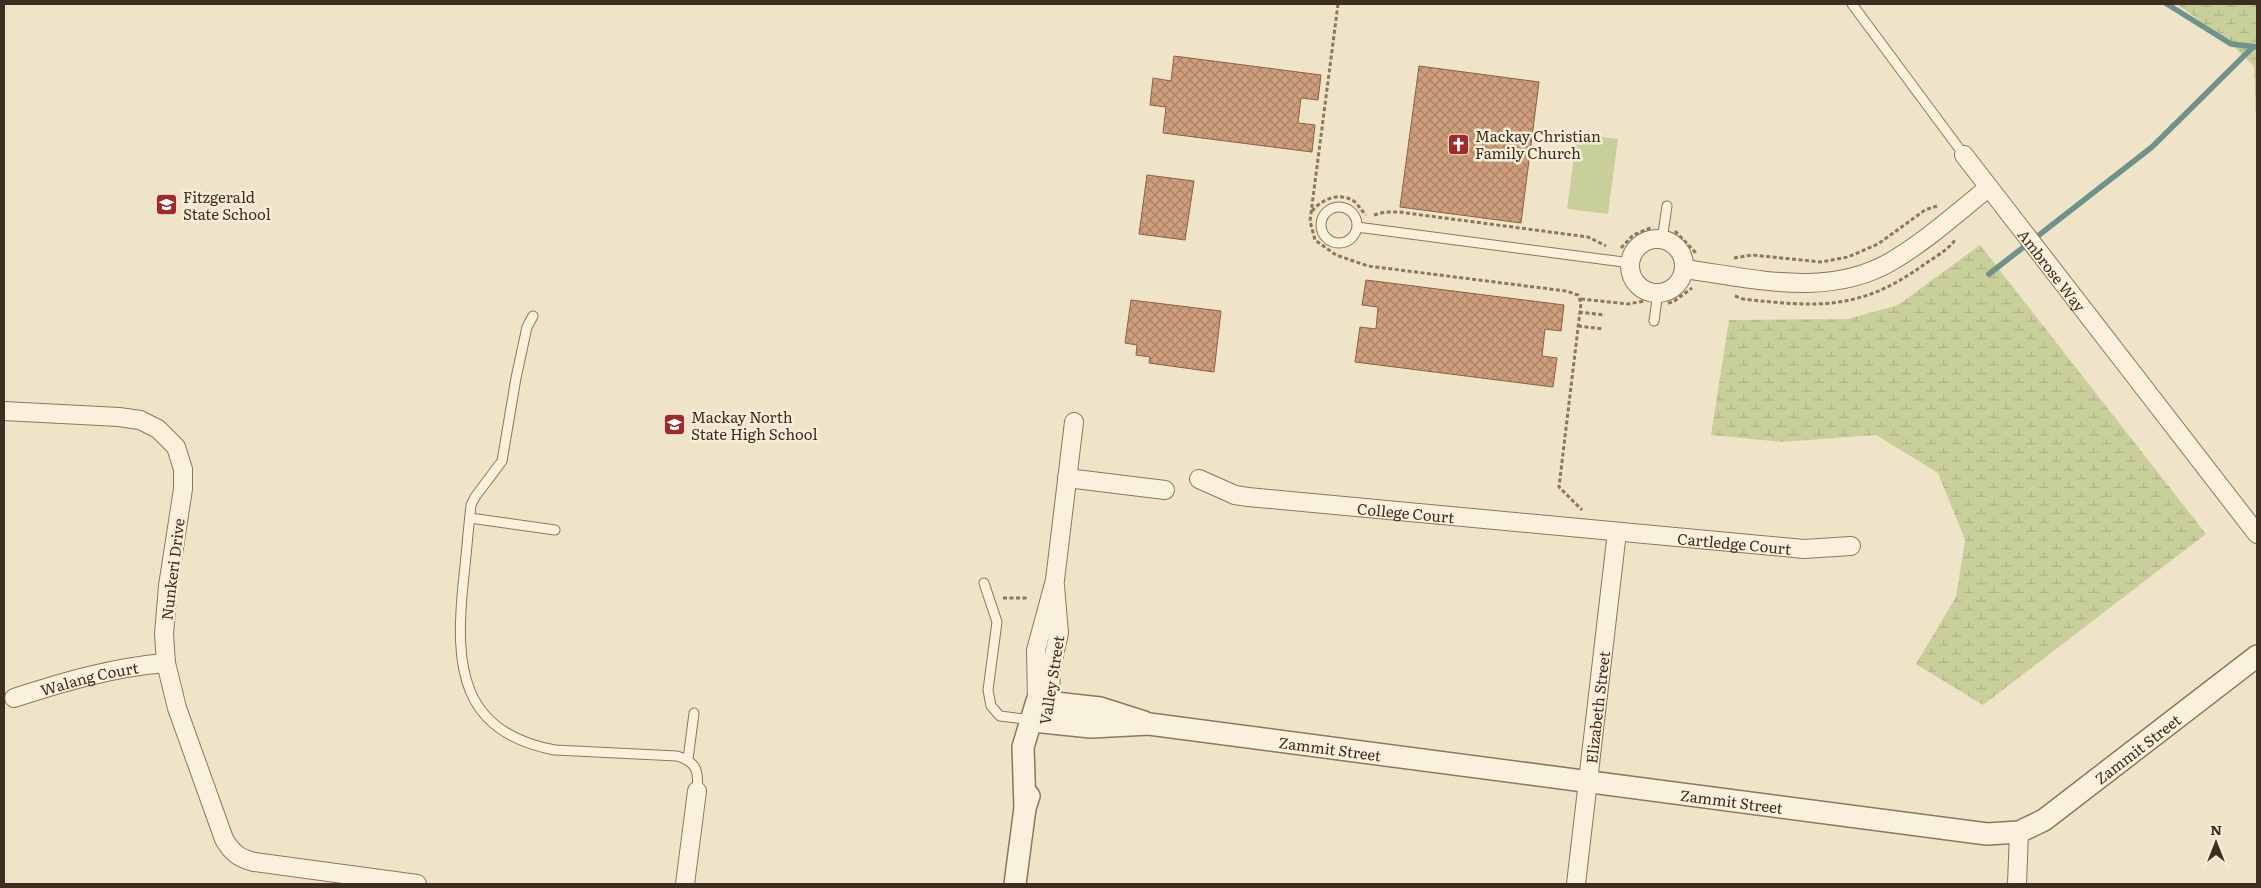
<svg xmlns="http://www.w3.org/2000/svg" width="2261" height="888" viewBox="0 0 2261 888" font-family="Literata,serif">
<style>
.wetland{fill:url(#wetland-marsh)}
.pitch{fill:#c9cf9b}
.lines{fill:none;stroke-linecap:round;stroke-linejoin:round}
.stream{stroke:#6f938a;stroke-width:5.5}
.building{fill:url(#building-cross-hatch);stroke:#8d5f41}
.service-casing{stroke:#8d765c;stroke-width:11}
.minor-casing{stroke:#8d765c;stroke-width:20}
.tertiary-casing{stroke:#8d765c;stroke-width:24}
.path{stroke:#8d765c;stroke-width:3;stroke-dasharray:4 2.5;stroke-linecap:butt}
.service{stroke:#faf1dc;stroke-width:9}
.minor{stroke:#faf1dc;stroke-width:18}
.tertiary{stroke:#faf1dc;stroke-width:21}
.labels{text-anchor:middle;dominant-baseline:central;stroke-width:5;stroke-linejoin:round;paint-order:stroke}
.poi-label{font-size:15px;fill:#3d2e20;stroke:#f7eed8;text-anchor:start}
.street-label{font-size:15px;fill:#3d2e20;stroke:#f7eed8}
</style>
<defs>
<pattern id="wetland-marsh" width="20" height="14" patternUnits="userSpaceOnUse" patternTransform="scale(1.25)"><rect width="20" height="14" fill="#c9cf9b"/><path d="M1 5h8M5 5V1M11 12h8M15 12V8" fill="none" stroke="#aeb285"/></pattern>
<pattern id="building-cross-hatch" width="8" height="8" patternUnits="userSpaceOnUse" patternTransform="scale(1.25)"><rect width="8" height="8" fill="#cf9f7d"/><path d="M0 0l8 8M0 8l8-8" fill="none" stroke="#a98266"/></pattern>
</defs>
<rect width="100%" height="100%" fill="#f0e4c8"/>
<path class="wetland" d="M2177,4H2257V146L2254,66L2231,44Z
M1980,245L2206,534L1983,705L1916,664L1956,597L1965,540L1938,473L1876,435L1783,442L1711,435L1729,320L1848,319L1898,305Z"/>
<path class="pitch" d="M1577,134L1618,139L1608,214L1567,209Z"/>
<g class="lines">
<path class="stream" d="M2167,4L2231,44L2257,47
M1989,274L2152,147L2253,47"/>
</g>
<path class="building" d="M1174,56L1321,75L1318,100L1301,98L1298,123L1315,125L1312,152L1163,133L1166,107L1150,105L1153,78L1171,81Z
M1419,66L1539,82L1521,223L1400,207Z
M1147,175L1194,181L1185,240L1139,234Z
M1366,280L1564,305L1561,331L1545,329L1542,356L1557,358L1553,387L1355,362L1360,327L1376,329L1378,307L1362,305Z
M1131,300L1221,311L1214,372L1149,363L1150,357L1136,355L1137,345L1125,343Z"/>
<g class="lines">
<defs>
<path id="service" d="M1852,4L1964,155
M1321 225a18 18 0 1 1 36 0a18 18 0 1 1-36 0Z
M1357,227L1631,263
M1662,240L1667,206
M533,316L527,327L516,378L502,461L475,497L471,505C468,532 466,558 463,585C455,666 460,733 555,750L677,756C697,762 699,771 697,791
M1654,321L1658,292
M470,518L555,530
M984,583L997,622L988,690L991,706L1000,716L1032,720
M688,759L694,713"/>
<g id="minor">
<path id="s1" d="M1964,155L2257,534"/>
<circle cx="1657" cy="266" r="27"/>
<path d="M1684,269C1753,278 1828,299 1892,261C1926,241 1957,213 1988,188"/>
<path d="M4,411L119,417L140,420L158,429L176,447L183,469V489L168,586L164,634L166,663L177,708L224,839C232,853 239,858 254,862L417,884"/>
<path d="M1067,478L1165,490"/>
<path id="s2" d="M1199,479L1235,495L1248,497L1804,549L1851,546"/>
<path id="s3" d="M14,698C63,682 114,667 166,663"/>
<path d="M1037,701L1036,650L1055,580L1074,422"/>
<path d="M1050,702L1051,668L1059,633L1055,586"/>
<path d="M685,884L697,791"/>
<path id="s4" d="M1576,884L1617,532"/>
<path d="M2017,884L2019,832"/>
</g>
<g id="tertiary">
<path id="s5" d="M1033,721L1091,727L1149,724L1987,834L2019,832L2044,820L2257,656"/>
<path d="M1025,808L1023,747L1037,701L1100,708L1144,722"/>
<path d="M1015,884L1025,808L1029,796"/>
</g>
</defs>
<use href="#service" class="service-casing"/>
<use href="#minor" class="minor-casing"/>
<use href="#tertiary" class="tertiary-casing"/>
<path class="path" d="M1338,4L1310,221L1315,240L1336,255L1368,266L1566,291L1578,295L1581,303L1559,487L1582,510
M1312,211C1322,199 1340,191 1355,202C1359,206 1362,211 1366,215
M1374,215L1385,212H1399L1588,237L1606,246
M1675,231L1697,254
M1621,248L1633,235L1653,227
M1734,258L1752,255L1821,262L1848,257L1878,244L1925,210L1937,206
M1735,296L1743,299C1816,307 1859,311 1922,266C1933,258 1947,251 1955,240
M1581,299L1628,304L1644,301
M1668,303L1673,302L1692,288
M1579,312L1605,315
M1578,326L1603,329
M1003,598H1029"/>
<use href="#service" class="service"/>
<use href="#minor" class="minor"/>
<use href="#tertiary" class="tertiary"/>
</g>
<defs>
<symbol id="church-square" viewBox="-11 -11 22 22"><rect x="-9" y="-9" width="18" height="18" rx="4" fill="#9e2a2b" stroke="#f7eed8"/><path d="M-1.2-6h2.4v3.5h3.3v2.4h-3.3V6h-2.4V-.1h-3.3v-2.4h3.3Z" fill="#fff"/></symbol>
<symbol id="school-square" viewBox="-11 -11 22 22"><rect x="-9" y="-9" width="18" height="18" rx="4" fill="#9e2a2b" stroke="#f7eed8"/><path d="M0-5L7-2L0 1L-7-2ZM-4 1L0 2.5L4 1V4Q0 6-4 4Z" fill="#fff"/></symbol>
</defs>
<g fill-rule="evenodd">
<use href="#church-square" x="1446" y="132" width="25" height="25"/>
<use href="#school-square" x="154" y="192" width="25" height="25"/>
<use href="#school-square" x="662" y="412" width="25" height="25"/>
</g>
<g class="labels">
<g class="poi-label">
<text x="1475" y="135">Mackay Christian<tspan x="1475" dy="17">Family Church</tspan></text>
<text x="183" y="196">Fitzgerald<tspan x="183" dy="17">State School</tspan></text>
<text x="691" y="416">Mackay North<tspan x="691" dy="17">State High School</tspan></text>
</g>
<g class="street-label">
<text stroke="none"><textPath href="#s1" startOffset="145">Ambrose Way</textPath></text>
<text stroke="none"><textPath href="#s2" startOffset="211">College Court</textPath></text>
<text stroke="none"><textPath href="#s2" startOffset="541">Cartledge Court</textPath></text>
<text transform="translate(172 569) rotate(-83)">Nunkeri Drive</text>
<text stroke="none"><textPath href="#s3" startOffset="78">Walang Court</textPath></text>
<text transform="translate(1051 680) rotate(-81)">Valley Street</text>
<text stroke="none"><textPath href="#s4" startOffset="178">Elizabeth Street</textPath></text>
<text stroke="none"><textPath href="#s5" startOffset="299">Zammit Street</textPath></text>
<text stroke="none"><textPath href="#s5" startOffset="1139">Zammit Street</textPath></text>
<text stroke="none"><textPath href="#s5" startOffset="704">Zammit Street</textPath></text>
</g>
</g>
<rect width="2261" height="888" fill="none" stroke="#3d2e20" stroke-width="10"/>
<g transform="translate(2216 843)" stroke="#f7eed8" stroke-width="4" paint-order="stroke">
<path d="M0-4L9 19L0 12L-9 19Z" fill="#3d2e20"/>
<text y="-8" font-size="14" font-weight="bold" text-anchor="middle" fill="#3d2e20">N</text>
</g>
</svg>
